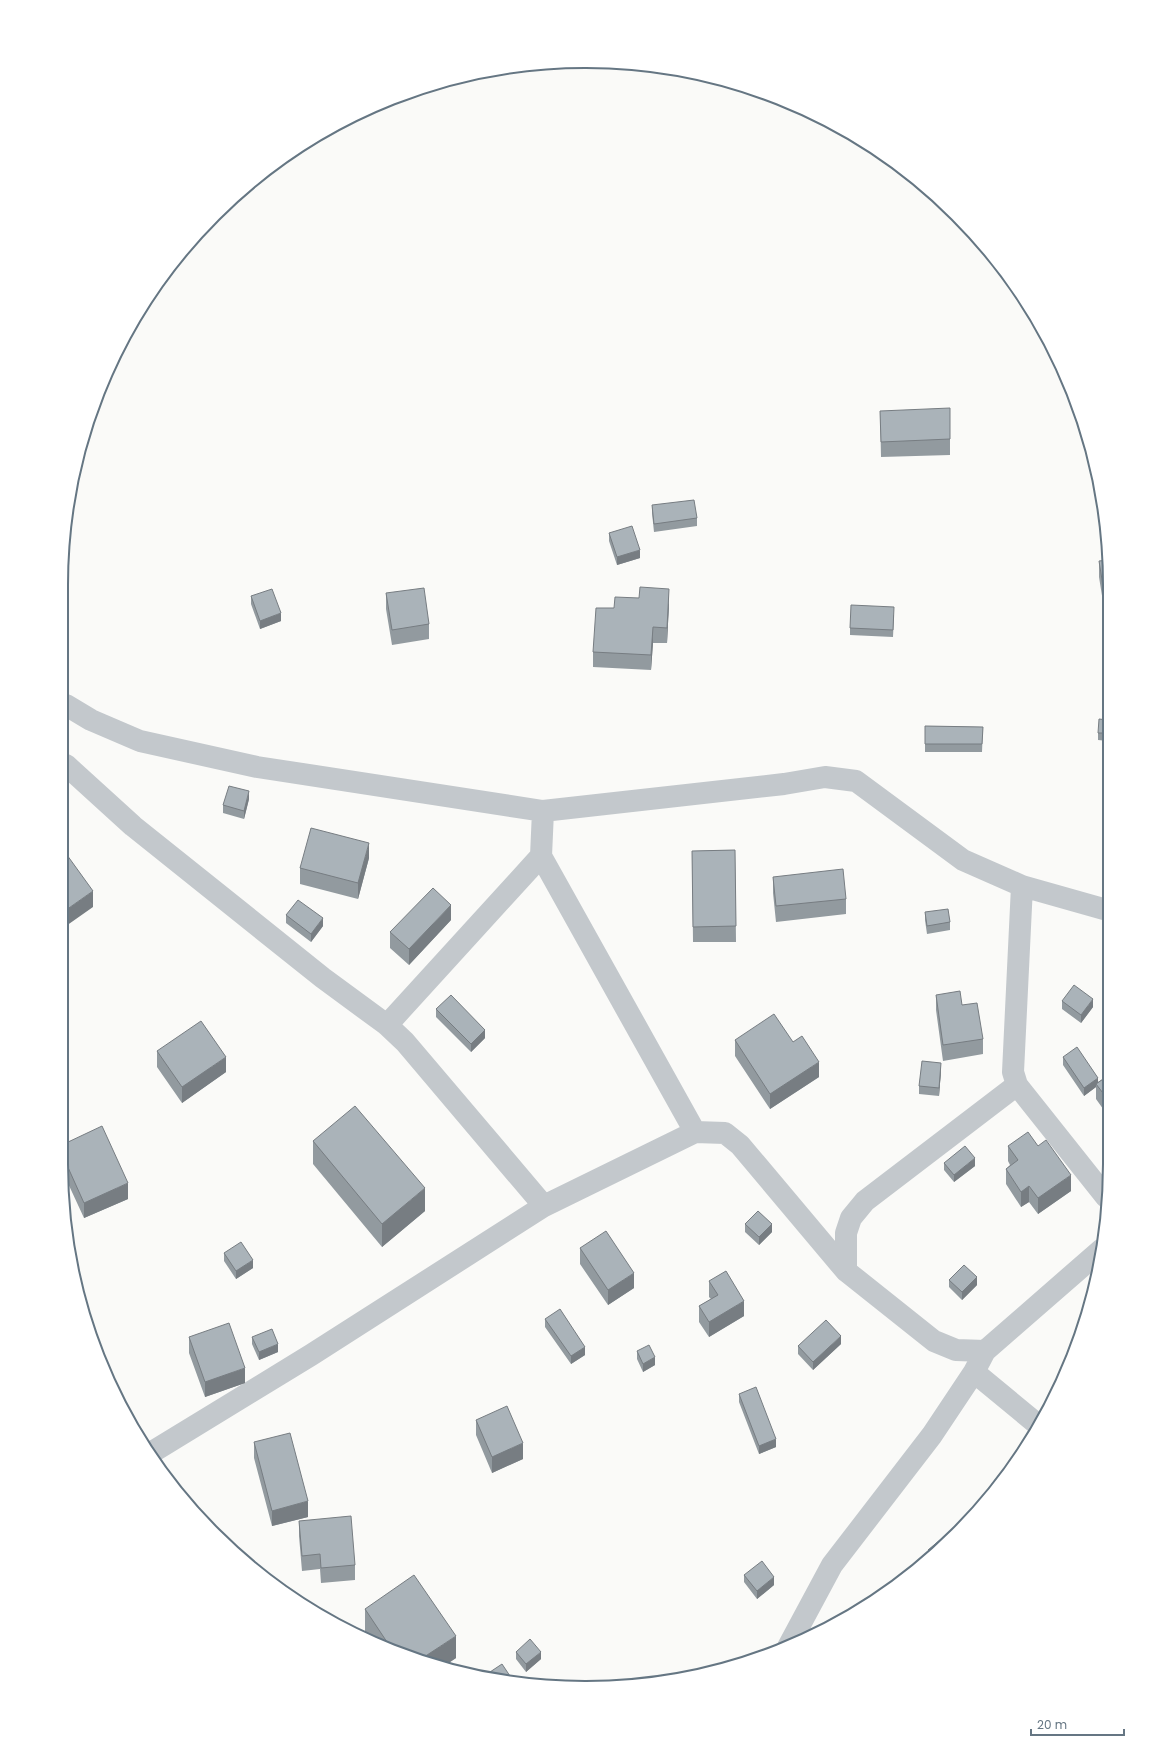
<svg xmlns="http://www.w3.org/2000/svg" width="1171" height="1749" viewBox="0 0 1171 1749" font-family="Poppins,sans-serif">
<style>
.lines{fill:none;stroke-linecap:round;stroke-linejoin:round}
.minor{stroke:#c3c8cc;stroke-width:22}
.wall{fill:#929a9f}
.shaded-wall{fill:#777d82}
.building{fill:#aab3b9;stroke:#777d82}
.rim{fill:none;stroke:#657683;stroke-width:2}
</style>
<rect width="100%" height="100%" fill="#fafaf8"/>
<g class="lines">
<path class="minor" d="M66,705L91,720L140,741L257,767L543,811L784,784L825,777L856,781L963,860L1022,886L1107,910
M66,765L133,826L323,978L387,1025L405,1042L544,1206
M543,811L541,856L695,1132
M1022,886L1013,1072L1017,1085L1106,1197
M387,1025L541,856
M846,1271V1233L851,1218L865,1201L1017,1085
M974,1372L1037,1424
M149,1454L311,1355L544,1206L695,1132L725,1133L740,1145L846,1271L934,1341L956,1350L985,1351
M788,1647L832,1565L932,1435L974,1372L985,1351L1102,1249"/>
</g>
<path class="wall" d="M880,411L950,439V455L881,457Z
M652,505L697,518V526L654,532L652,513Z
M609,533L640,558L617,565L609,541Z
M1109,560V601L1103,602L1099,577V561Z
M386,593L429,624V639L392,645L386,609Z
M251,596L281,621L260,629L251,604Z
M669,604L667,643H653L651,670L593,667V652L614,608Z
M894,615L893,637L850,635V628Z
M1108,720V741L1098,740V733Z
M925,726L983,727L982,752H925Z
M249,799L244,819L223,813V805Z
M735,850L736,942H693L692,851Z
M369,858L358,899L300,884V868Z
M773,877L846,899V914L776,922L773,893Z
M925,912L950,922V930L927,934L925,920Z
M286,915L323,926L311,942L286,923Z
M451,920L409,965L390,948V932Z
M936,995L962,1005L983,1039V1054L943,1061L936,1010Z
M1062,1001L1093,1007L1081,1023L1062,1009Z
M436,1009L485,1038L471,1052L436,1017Z
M735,1040L793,1042L819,1077L770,1109L735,1056Z
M157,1051L226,1072L182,1103L157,1067Z
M1063,1057L1098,1082L1106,1077V1113L1096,1099V1087L1084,1096L1063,1065Z
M941,1071L939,1096L919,1094V1086Z
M313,1141L425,1211L382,1247L313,1164Z
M66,1143L128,1199L84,1218L66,1179Z
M1008,1146H1038L1071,1191L1038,1214L1029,1202L1021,1207L1006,1184V1169L1010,1165L1008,1161Z
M944,1163L975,1166L954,1182L944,1170Z
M745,1224L772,1232L759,1245L745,1232Z
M580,1248L634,1288L608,1305L580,1264Z
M224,1253L253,1268L236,1279L224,1261Z
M949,1280L977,1285L962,1300L949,1287Z
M709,1281L744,1316L709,1337L699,1322V1306L711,1299L709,1297Z
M545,1319L585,1355L571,1364L545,1327Z
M189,1337L245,1383L205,1397L189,1353Z
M252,1337L278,1352L259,1360L252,1344Z
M841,1344L813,1370L798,1354V1346Z
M637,1351L655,1365L643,1372L637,1359Z
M739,1394L776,1447L759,1454L739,1402Z
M476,1420L523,1459L492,1473L476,1435Z
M254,1442L308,1517L272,1526L254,1458Z
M299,1521L355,1565V1580L321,1583L320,1569L302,1571L299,1536Z
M966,1522L928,1558V1550Z
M744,1575L774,1585L757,1599L744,1582Z
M365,1609L456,1658L444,1666L385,1648L370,1639L365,1632Z
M516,1652L541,1659L526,1672L516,1659Z"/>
<path class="shaded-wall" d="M640,550V558L617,565V557Z
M669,589V604L667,643V628Z
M281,613V621L260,629V621Z
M653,627V643L651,670V655Z
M249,791V799L244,819V811Z
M369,843V858L358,899V883Z
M93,891V907L66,926V910Z
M451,905V920L409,965V949Z
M323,918V926L311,942V934Z
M1093,999V1007L1081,1023V1015Z
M485,1030V1038L471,1052V1044Z
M226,1057V1072L182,1103V1087Z
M819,1062V1077L770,1109V1094Z
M941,1063V1071L939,1096V1088Z
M1098,1078V1086L1096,1084V1087L1084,1096V1088Z
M975,1158V1166L954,1182V1175Z
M1071,1175V1191L1038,1214V1198Z
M128,1183V1199L84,1218V1203Z
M1029,1186V1202L1021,1207V1192Z
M425,1188V1211L382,1247V1224Z
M772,1224V1232L759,1245V1237Z
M253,1260V1268L236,1279V1271Z
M634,1273V1288L608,1305V1290Z
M977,1277V1285L962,1300V1292Z
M744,1301V1316L709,1337V1322Z
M841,1336V1344L813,1370V1362Z
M278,1344V1352L259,1360V1352Z
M585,1347V1355L571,1364V1356Z
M655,1357V1365L643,1372V1364Z
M245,1368V1383L205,1397V1382Z
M776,1439V1447L759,1454V1446Z
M523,1443V1459L492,1473V1457Z
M308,1501V1517L272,1526V1511Z
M774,1577V1585L757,1599V1591Z
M456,1636V1658L444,1666L421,1659Z
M541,1652V1659L526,1672V1664Z
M510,1676V1682L504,1681Z"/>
<path class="building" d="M950,408V439L881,442L880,411Z
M694,500L697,518L654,524L652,505Z
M632,526L640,550L617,557L609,533Z
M1109,560V585L1103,586L1099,561Z
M640,587L669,589L667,628L653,627L651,655L593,652L596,608H614L615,597L639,598Z
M424,588L429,624L392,630L386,593Z
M272,589L281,613L260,621L251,596Z
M851,605L894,607L893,630L850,628Z
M1099,719L1108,720V733H1098Z
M925,726L983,727L982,744H925Z
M229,786L249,791L244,811L223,805Z
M311,828L369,843L358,883L300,868Z
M735,850L736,926L693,927L692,851Z
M67,855L93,891L66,910V856Z
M843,869L846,899L776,906L773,877Z
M433,888L451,905L409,949L390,932Z
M298,900L323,918L311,934L286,915Z
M948,909L950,922L927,926L925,912Z
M1074,985L1093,999L1081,1015L1062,1001Z
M960,991L962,1005L977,1003L983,1039L943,1045L936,995Z
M451,995L485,1030L471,1044L436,1009Z
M774,1014L793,1042L802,1036L819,1062L770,1094L735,1040Z
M201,1021L226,1057L182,1087L157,1051Z
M1077,1047L1098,1078L1084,1088L1063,1057Z
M922,1061L941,1063L939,1088L919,1086Z
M1106,1077V1097L1096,1084Z
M355,1106L425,1188L382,1224L313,1141Z
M102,1126L128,1183L84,1203L66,1163V1143Z
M1028,1132L1038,1146L1046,1140L1071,1175L1038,1198L1029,1186L1021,1192L1006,1169L1018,1160L1008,1146Z
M965,1146L975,1158L954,1175L944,1163Z
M758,1211L772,1224L759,1237L745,1224Z
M606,1231L634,1273L608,1290L580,1248Z
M241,1242L253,1260L236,1271L224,1253Z
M964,1265L977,1277L962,1292L949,1280Z
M726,1271L744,1301L709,1322L699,1306L718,1295L709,1281Z
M560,1309L585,1347L571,1356L545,1319Z
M826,1320L841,1336L813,1362L798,1346Z
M229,1323L245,1368L205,1382L189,1337Z
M272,1329L278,1344L259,1352L252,1337Z
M649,1345L655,1357L643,1364L637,1351Z
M756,1387L776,1439L759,1446L739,1394Z
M507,1406L523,1443L492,1457L476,1420Z
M290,1433L308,1501L272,1511L254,1442Z
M351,1516L355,1565L321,1568L320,1554L302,1556L299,1521Z
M964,1520L966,1522L932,1554L928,1550Z
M762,1561L774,1577L757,1591L744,1575Z
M414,1575L456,1636L421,1659L393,1651L365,1609Z
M530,1639L541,1652L526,1664L516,1652Z
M502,1664L510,1676L504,1681L490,1679L487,1674Z"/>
<path d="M0 0H1171V1749H0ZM585 68H586A517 517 0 0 1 1103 585V1164A517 517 0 0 1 586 1681H585A517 517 0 0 1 68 1164V585A517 517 0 0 1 585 68Z" fill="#fff" fill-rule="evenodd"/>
<path class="rim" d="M585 68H586A517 517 0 0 1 1103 585V1164A517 517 0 0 1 586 1681H585A517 517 0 0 1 68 1164V585A517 517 0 0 1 585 68Z"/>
<path d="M1031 1729v6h93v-6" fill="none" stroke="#657683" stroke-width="2"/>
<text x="1037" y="1729" font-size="12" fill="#657683" stroke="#ffffff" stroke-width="3" paint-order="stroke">20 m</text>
</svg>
